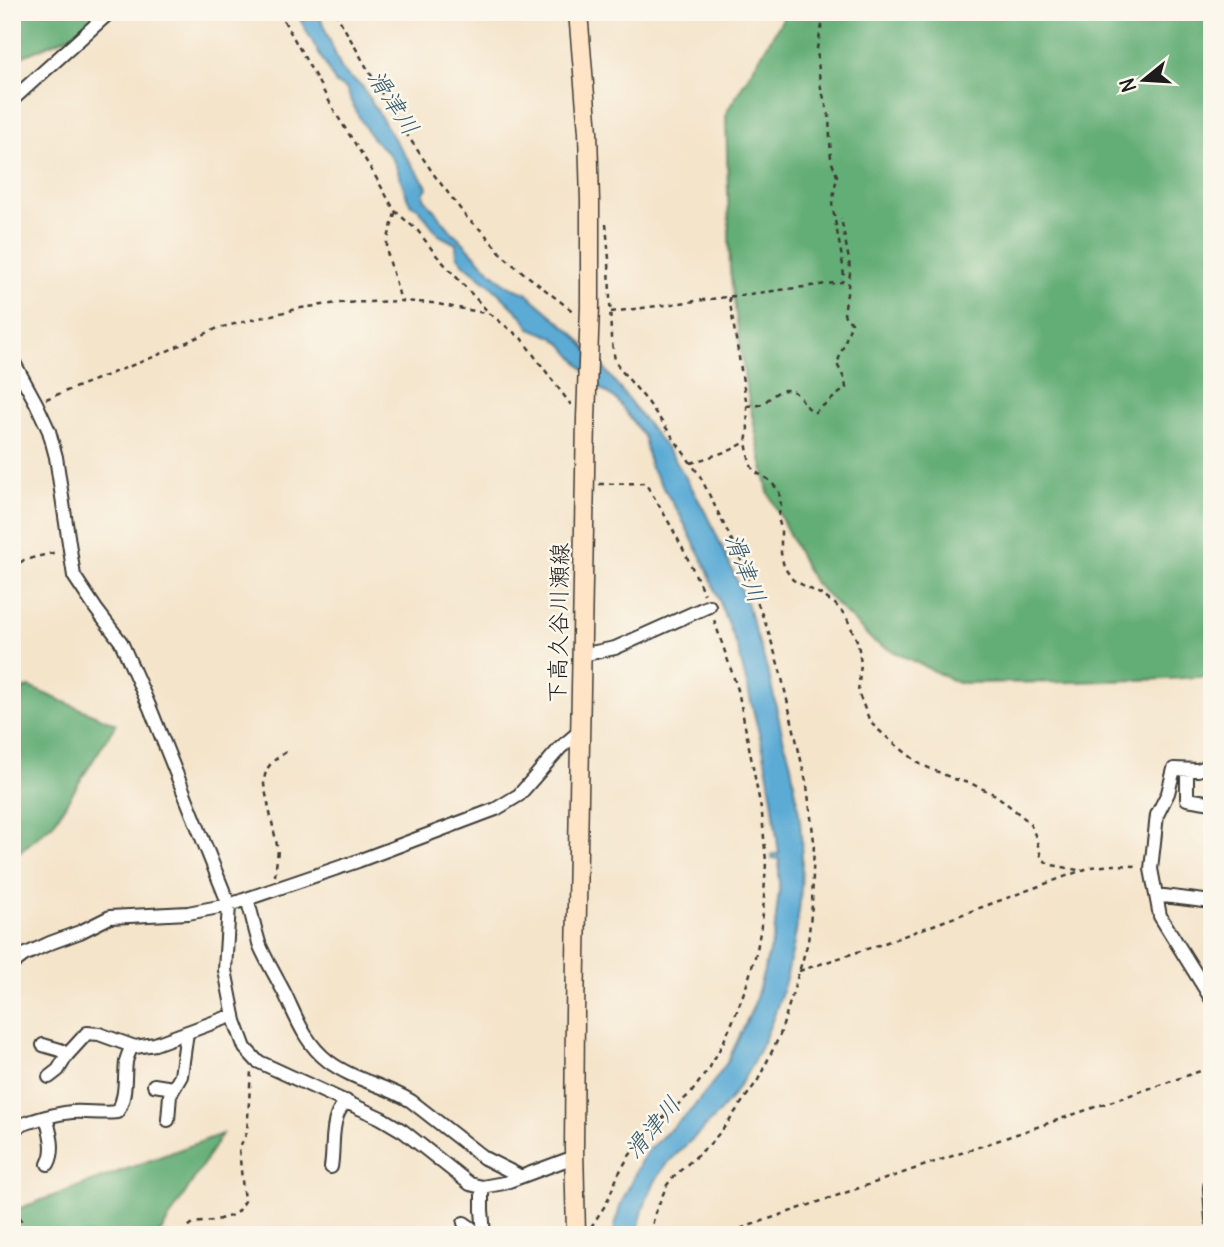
<svg xmlns="http://www.w3.org/2000/svg" width="1224" height="1247" viewBox="0 0 1224 1247" font-family="Delius,'Klee One',sans-serif">
<style>
.forest{fill:#63ad76;stroke:#406449;stroke-width:2}
.water{fill:#5babd5;stroke:#3c6478;stroke-width:2}
.lines{fill:none;stroke-linecap:round;stroke-linejoin:round}
.minor-casing{stroke:#3c3a36;stroke-width:16}
.secondary-casing{stroke:#3c3a36;stroke-width:21}
.path{stroke:#3c3a36;stroke-width:2.5;stroke-dasharray:5 5;stroke-linecap:butt}
.minor{stroke:#fff;stroke-width:12}
.secondary{stroke:#ffe4c6;stroke-width:18}
.labels{text-anchor:middle;dominant-baseline:central;stroke-width:5;stroke-linejoin:round;paint-order:stroke}
.street-label{font-size:23px;fill:#1c1c1c;stroke:#fbf7ec}
.water-label{font-size:24px;font-style:italic;fill:#385c6f;stroke:#fbf7ec}
</style>
<rect width="100%" height="100%" fill="#fbf7ec"/>
<filter id="ink" filterUnits="userSpaceOnUse"><feTurbulence type="fractalNoise" baseFrequency=".0143" numOctaves="2"/><feDisplacementMap in="SourceGraphic" scale="14" xChannelSelector="R" yChannelSelector="G"/><feConvolveMatrix kernelMatrix="1 2 1 2 8 2 1 2 1" color-interpolation-filters="sRGB"/></filter>
<filter id="wash" filterUnits="userSpaceOnUse"><feTurbulence type="fractalNoise" baseFrequency=".00686" numOctaves="4" result="noise"/><feDisplacementMap in="SourceGraphic" scale="28" xChannelSelector="R" yChannelSelector="G"/><feGaussianBlur stdDeviation="1.57" result="paint"/><feColorMatrix in="noise" values="0 0 0 0 0 0 0 0 0 0 0 0 0 0 0 0 0 1.4 0 .05"/><feComposite in="paint" operator="in"/></filter>
<g filter="url(#wash)">
<rect width="100%" height="100%" fill="#f4e4ca"/>
<path class="forest" d="M12,12H93L96,25L12,61Z
M787,12H1212V676L1168,679L1075,682L958,683L874,642L812,580L768,492L745,381L730,271L726,113Z
M29,687L116,724L53,824L12,858V691Z
M222,1134L159,1235H12V1211Z"/>
<path class="water" d="M296,12H318L341,68L347,75L362,86L396,142L426,185L427,188L424,192V198L452,232L459,238L489,270L508,286L526,293L574,334L607,372L673,457L692,488L712,525L746,601L769,675L784,742C791,757 792,773 795,788C815,890 790,1018 728,1102C714,1120 696,1135 680,1151C675,1156 669,1161 665,1166C651,1185 640,1212 638,1235H613L620,1206L640,1163L648,1150L691,1110L715,1080L728,1061L754,1005L774,935L779,890V859L772,858V854H779L772,798L764,753L738,649L707,569L681,517L650,466L644,437L616,399L600,388L563,345L553,337L530,328L522,316L490,285L465,265L457,255L456,244L439,235L417,207L411,205C403,191 401,174 393,160C387,148 374,143 368,132C363,124 355,111 352,103C346,92 352,89 336,84Z"/>
</g>
<g filter="url(#ink)">
<g class="lines">
<defs>
<path id="minor" d="M12,100L110,12
M12,359L36,403L49,431L56,457L74,576L96,609L121,642L150,708L229,905L225,970L235,1021L245,1048L257,1061L381,1118L403,1131L470,1184L482,1187L504,1183L574,1157
M581,655L615,648L709,606
M1212,765L1198,770L1174,769L1168,793L1157,815L1151,869L1160,916L1212,1000
M1187,770V799L1212,803
M1156,895L1212,902
M247,899C252,914 255,931 260,946C267,962 277,978 285,994C297,1019 305,1043 328,1061C353,1080 385,1085 411,1101L484,1158L516,1174L520,1177
M12,964L24,955L50,943L80,932L110,917L188,913L229,905L358,861L496,809L519,795L560,748L580,731
M43,1045L60,1050L67,1055
M49,1077L58,1070L67,1055L87,1033L99,1034L135,1047L155,1044L234,1015
M154,1085L173,1088
M46,1117C50,1132 56,1150 48,1164
M168,1120L170,1095L181,1076L187,1032
M12,1128C31,1121 52,1114 72,1112C87,1111 102,1114 117,1112C127,1097 124,1079 126,1062C127,1056 130,1051 132,1046
M331,1167C334,1150 331,1131 337,1116C339,1110 343,1105 346,1101
M1212,1175L1210,1188L1212,1220
M482,1187V1210L484,1235
M464,1223L471,1228L477,1235"/>
<path id="secondary" d="M576,1235L574,1148L575,1013L586,419L590,306V202L588,132L578,12"/>
</defs>
<use href="#minor" class="minor-casing"/>
<use href="#secondary" class="secondary-casing"/>
<path class="path" d="M279,12L338,117L370,167L395,211L418,231L437,256L490,314L521,338L571,405
M335,12L395,117L435,176L468,219L483,232L502,255L516,267L575,313
M395,213L387,242V252L401,301
M606,224L609,259L611,338L615,360L620,369L648,402L700,476L739,555L768,630L781,674L807,786L814,841L812,905L808,942L780,1035L758,1080L723,1129L709,1145L673,1177L667,1185L655,1213L650,1235
M729,297L747,406L748,431L746,442L750,464L754,471L769,480L779,491L781,506L778,518L781,528V553L784,567L793,580L820,594L835,604L846,616L858,643L861,664L858,692L869,719L873,725L891,741L920,764L954,779L972,784L996,795L1029,822L1035,835L1041,856L1046,862L1052,865L1078,870L1079,872
M611,312L842,282L844,277L842,258L832,204L837,176L831,160L829,116L820,84L817,48L825,12
M46,399L156,356L218,328L301,308L338,303L401,301L432,303L490,314
M747,406C751,405 755,406 759,405C771,401 778,384 794,392C803,397 803,407 815,412L846,388L845,380L837,364L852,322L847,320L844,314L850,273L849,260L841,218
M691,463L731,450L746,442
M599,484L645,483C668,518 687,555 704,594
M12,568L24,560L57,552
M275,876L278,850L264,785C264,765 274,760 289,750
M799,971L879,945L1091,867L1115,865L1138,866
M12,1187L19,1215L27,1235
M591,1227L606,1204L619,1173L629,1156L649,1130L691,1093L710,1067L723,1043L735,1016L747,984L757,950L763,914L766,862L762,814L738,690L713,617
M184,1235L188,1227L193,1223L213,1221L230,1216L237,1212L244,1201L239,1149L247,1132L251,1071
M391,1235C398,1228 409,1228 416,1235
M722,1235L1212,1067"/>
<use href="#minor" class="minor"/>
<use href="#secondary" class="secondary"/>
</g>
</g>
<g class="labels">
<g class="street-label">
<text transform="translate(558 623) rotate(-89)">下高久谷川瀬線</text>
</g>
<g class="water-label">
<text transform="translate(394 102) rotate(57)">滑津川</text>
<text transform="translate(746 568) rotate(69)">滑津川</text>
<text transform="translate(652 1127) rotate(-50)">滑津川</text>
</g>
</g>
<rect width="1224" height="1247" fill="none" stroke="#fbf7ec" stroke-width="42"/>
<g transform="translate(1144 80) rotate(252)" stroke="#fbf7ec" stroke-width="5" paint-order="stroke">
<path d="M0-5L12 26L0 18L-12 26Z" fill="#1c1c1c"/>
<text y="-10" font-size="19" font-weight="bold" text-anchor="middle" fill="#1c1c1c">N</text>
</g>
</svg>
